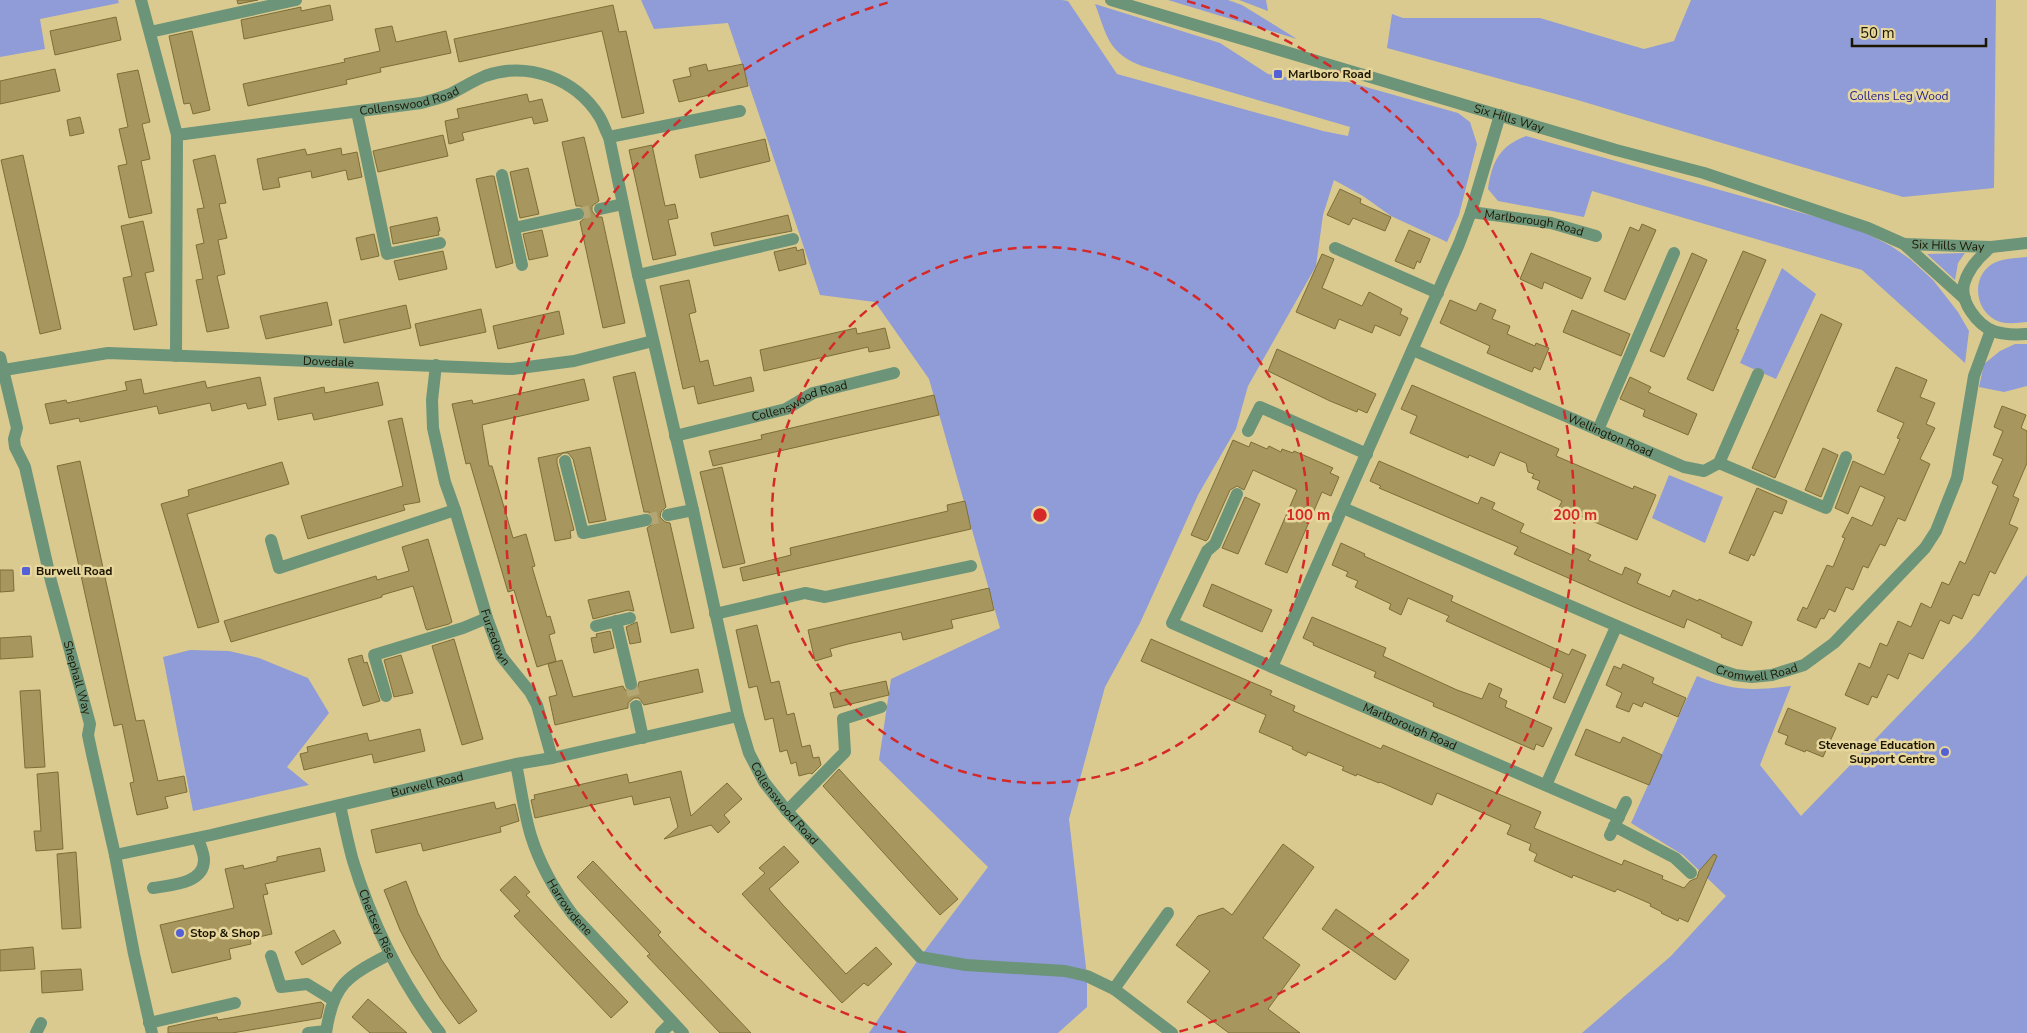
<svg xmlns="http://www.w3.org/2000/svg" width="2027" height="1033" viewBox="0 0 2027 1033" font-family="'Nunito Sans',sans-serif">
<style>
.green{fill:#8f9cd7}
.building{fill:#a7975f;stroke:#7d6e36}
.lines{fill:none;stroke-linecap:round;stroke-linejoin:round}
.minor-tunnel{stroke:#b4a673;stroke-width:12;stroke-dasharray:12 6;stroke-linecap:butt}
.minor{stroke:#6c9479;stroke-width:12}
.ring{fill:none;stroke:#d62828;stroke-width:2.5;stroke-dasharray:9 6}
.poi-dot{fill:#5460d6;stroke:#e7d79d;stroke-width:2}
.labels{text-anchor:middle;dominant-baseline:central;stroke-width:5;stroke-linejoin:round;paint-order:stroke}
.poi-label{font-size:12px;font-weight:bold;fill:#1c1601;stroke:#e7d79d;text-anchor:start}
.park-label{font-size:12px;fill:#262389;stroke:#e7d79d}
.street-label{font-size:12px;fill:#1c1601;stroke:#e7d79d}
.centre{fill:#d62828;stroke:#e7d79d;stroke-width:2.5}
.ring-label{font-size:15px;text-anchor:middle;font-weight:bold;fill:#d62828;stroke:#e7d79d;stroke-width:5;stroke-linejoin:round;paint-order:stroke}
</style>
<rect width="100%" height="100%" fill="#daca90"/>
<path class="green" d="M0,0H118L119,3L40,19L45,49L0,57Z
M641,0H1062L1068,1L1117,74L1323,131L1348,136L1350,127L1142,66C1108,53 1107,36 1095,4L1220,43L1268,74L1303,80L1348,82L1458,113L1470,122L1477,144L1459,215L1447,242L1391,216L1363,196L1334,180L1323,215L1316,266L1248,386L1236,429L1198,495L1140,623L1105,687L1069,819L1087,976V1007L1058,1033H869L920,957L988,867L879,760L891,679L1000,628L929,379L875,302L820,295L728,23L654,29Z
M1168,0H1228L1242,5L1297,39Z
M1239,0H1266L1268,11Z
M1691,0H1996L1994,188L1903,197L1574,99L1387,48L1392,14L1403,18H1540L1644,49L1674,41Z
M1526,136L1856,228L1891,246L1910,259L1933,280L1958,312L1969,331L1965,363L1862,270L1592,191L1584,217L1498,201L1488,189C1492,161 1500,146 1526,136Z
M1965,253L1958,263L1955,280L1927,254Z
M2027,257V322C2018,323 2009,324 2000,322C1973,313 1970,273 1996,262C2006,258 2017,258 2027,257Z
M1782,268L1816,294L1776,379L1740,363Z
M2015,344H2027V386L2004,392L1979,387L1984,364L2000,351Z
M1669,475L1723,497L1705,543L1652,518Z
M2027,575V1033H1582L1671,956L1726,896L1683,855L1631,823L1697,676C1733,691 1752,691 1791,686L1760,765L1801,816L1973,638Z
M190,650L229,651L259,658L308,678L329,713L287,767L309,785L193,811L163,657Z"/>
<path class="building" d="M237,0H258L238,4Z
M330,5L333,20L244,39L241,20L301,7V11Z
M613,5L619,32L626,31L644,113L622,118L602,31L459,62L454,39Z
M116,17L121,40L55,55L50,31Z
M392,26L396,42L446,31L451,53L380,68L381,72L346,80L347,84L248,106L243,84L345,62L344,59L380,51L375,29Z
M192,31L210,110L193,114L190,103L184,104L169,36Z
M706,64L708,71L743,64L748,86L679,102L673,80L691,76L689,68Z
M55,69L60,91L0,104V81Z
M138,70L150,122L142,124L150,159L141,161L152,213L129,218L118,166L127,164L119,129L128,127L117,74Z
M527,94L529,102L542,99L548,121L534,124L532,117L462,133L464,140L449,144L445,121L459,118L457,109Z
M80,117L84,133L70,136L67,120Z
M443,135L448,156L378,172L373,151Z
M584,137L599,201L592,206V211L597,217H602L625,323L603,328L580,222L586,217V212L581,206H576L562,142Z
M765,139L770,161L700,178L695,155Z
M652,145L665,206L675,204L678,218L668,220L676,255L653,260L629,150Z
M341,148L342,155L357,152L362,177L348,180L346,170L312,178L311,171L278,178L280,187L263,190L257,159L305,149L307,155Z
M23,155L61,329L40,334L1,160Z
M215,155L226,203L219,204L227,238L218,240L225,274L217,276L229,328L207,332L196,280L203,279L196,245L204,243L197,209L204,208L193,160Z
M528,168L539,214L520,218L510,172Z
M490,176H494L513,263L496,268L476,179Z
M1340,189L1361,199L1360,203L1391,217L1385,231L1353,218L1349,225L1327,215Z
M788,215L792,231L714,246L711,233Z
M437,217L440,231H438L439,235L393,244L390,227Z
M143,221L154,271L145,273L157,325L134,330L123,278L132,276L121,226Z
M1642,224L1656,230L1625,300L1604,291L1630,227L1639,231Z
M542,230L548,256L529,260L523,234Z
M1409,230L1430,239L1420,263L1417,261L1414,269L1395,261Z
M374,234L379,256L361,260L356,238Z
M796,247L797,251L803,249L806,264L779,271L774,252Z
M443,251L447,269L399,280L394,261Z
M1743,251L1766,260L1736,329L1739,330L1713,391L1687,379Z
M1531,253L1591,278L1582,299L1544,282L1542,289L1520,279Z
M1692,253L1707,260L1664,357L1650,351Z
M1322,254L1334,259L1322,288L1362,306L1369,292L1402,309L1400,314L1408,318L1400,336L1375,325L1372,333L1339,319L1335,329L1296,312Z
M689,280L696,312L689,314L700,362L708,360L714,386L751,377L754,391L698,404L694,386L683,389L660,286Z
M1450,300L1476,311L1480,303L1496,310L1492,319L1510,326L1507,334L1535,346L1536,343L1549,348L1540,370L1534,367L1532,372L1487,353L1490,346L1440,323Z
M327,302L332,325L266,339L260,316Z
M406,305L411,328L344,343L339,320Z
M481,309L486,332L420,346L415,324Z
M1572,310L1630,334L1621,356L1563,332Z
M559,311L564,334L498,349L493,326Z
M1821,314L1842,324L1775,478L1752,468Z
M856,328L857,334L885,328L890,348L869,352L868,347L764,371L760,350Z
M1277,349L1376,394L1367,413L1358,409L1357,412L1330,401L1268,371Z
M1896,367L1927,380L1920,397L1935,403L1926,424L1935,428L1920,459L1930,464L1905,521L1898,518L1885,546L1880,544L1868,568L1863,566L1853,590L1846,587L1835,612L1829,609L1824,619L1821,618L1816,628L1797,620L1803,607L1807,609L1827,565L1833,567L1845,538L1842,537L1852,517L1872,526L1885,497L1860,486L1848,514L1835,508L1853,461L1884,475L1900,439L1897,438L1904,423L1877,411Z
M635,372L666,507L661,512L660,517L665,522L670,523L694,628L671,633L647,528L654,523V518L649,512H644L613,377Z
M260,377L266,405L248,409L246,403L212,411L210,403L159,414L157,406L80,422L79,418L50,424L45,404L66,400L67,403L127,390L125,382L141,379L144,394L205,381L207,388Z
M1630,377L1651,387L1648,392L1697,414L1688,435L1643,416L1645,410L1620,399Z
M584,379L589,400L482,425L489,466H492L513,538L526,534L535,566L532,567L547,617L550,616L555,633L549,635L556,661L537,667L514,590L508,592L470,463L466,464L452,404L472,400L473,404Z
M378,382L383,405L314,420L312,413L278,420L274,398L324,387L325,393Z
M1412,385L1559,449L1556,456L1633,489L1634,486L1656,495L1637,540L1559,507L1562,501L1537,489L1540,481L1532,478L1534,474L1528,472L1526,463L1500,452L1494,466L1469,455L1468,458L1410,433L1417,416L1401,409Z
M934,395L939,415L713,466L709,451L762,439L761,435Z
M2002,406L2026,415L2021,428L2027,431V463L2013,496L2019,499L2009,524L2018,528L1995,574L1990,571L1979,596L1973,594L1962,619L1953,615L1949,624L1940,620L1923,659L1909,653L1898,679L1888,674L1877,698L1872,696L1868,705L1845,695L1859,663L1870,668L1880,643L1887,646L1898,621L1911,627L1921,603L1931,608L1942,582L1949,585L1960,561L1965,564L1998,486L1992,483L2003,459L1993,455L2003,431L1994,427Z
M402,418L420,502L403,505L405,510L308,539L301,516L403,486L388,421Z
M1233,440L1249,447L1251,442L1267,449L1269,446L1281,452L1282,449L1293,453L1294,451L1333,468L1330,473L1339,477L1331,496L1322,492L1287,573L1265,564L1297,490L1253,470L1244,490L1237,486L1230,490L1208,539L1206,541L1191,535Z
M590,447L606,520L589,523L573,459L568,453H563L557,458V463L574,530L570,531L571,538L555,541L538,458Z
M1823,448L1838,455L1821,497L1805,490Z
M80,461L136,721L144,720L158,781L184,776L187,792L165,797L168,808L137,815L130,783L134,782L122,724L114,726L57,466Z
M1379,461L1478,504L1481,497L1495,503L1492,509L1524,524L1520,532L1572,555L1575,548L1591,555L1588,560L1622,575L1625,567L1641,574L1637,583L1670,597L1673,590L1698,601L1699,599L1752,622L1742,646L1721,637L1722,635L1687,619L1684,628L1634,607L1514,554L1518,547L1379,488L1381,486L1370,481Z
M282,462L289,484L187,514L219,622L198,628L161,504L189,496L188,490Z
M722,467L745,563L723,568L700,472Z
M1757,488L1787,501L1782,514L1774,511L1754,556L1751,554L1748,561L1729,553Z
M1245,497L1260,504L1238,554L1222,548Z
M965,501L971,529L743,581L740,568L791,555L790,548L948,511L947,505Z
M428,539L452,622L449,624L427,630L426,629L413,586L382,595V597L231,642L224,621L376,576L377,580L409,571L402,547Z
M1341,543L1365,554L1364,556L1453,596L1451,601L1569,655L1572,649L1586,655L1565,703L1553,698L1563,674L1446,621L1449,616L1408,598L1401,615L1389,609L1391,604L1355,587L1358,581L1346,576L1348,572L1332,565Z
M0,570H13L14,591L0,592Z
M1212,584L1272,610L1262,632L1203,606Z
M989,588L994,610L951,620L953,628L903,640L901,632L848,644L830,649L832,656L815,661L808,630Z
M629,591L634,611L628,610L593,619L588,600Z
M1312,617L1386,648L1383,656L1457,690L1482,699L1489,683L1502,689L1499,697L1507,701L1505,707L1552,728L1543,747L1536,744L1534,750L1457,716L1433,706L1434,703L1374,677L1376,672L1313,645L1314,643L1303,638Z
M637,622L641,642L630,644L626,627Z
M757,625L771,683L779,681L787,715L794,713L802,747L810,745L813,758L819,757L821,765L812,774L810,773L799,776L796,762L791,764L787,750L780,752L773,718L765,720L757,686L749,688L736,630Z
M610,631L614,648L594,653L591,638L597,637L596,634Z
M31,636L33,657L0,659V638Z
M454,639L483,739L462,745L432,646Z
M1151,639L1272,691L1270,695L1295,706L1293,711L1381,749L1383,745L1541,812L1534,828L1622,865L1624,860L1663,876L1662,879L1684,888L1690,881L1697,878L1699,871L1714,854L1717,856L1688,922L1679,918L1678,921L1661,913L1662,912L1650,906L1651,904L1617,889L1615,892L1573,875L1572,878L1534,861L1537,854L1529,850L1531,844L1507,834L1511,825L1437,793L1432,805L1380,782L1379,783L1357,774L1356,776L1342,770L1344,767L1308,752L1306,756L1292,749L1293,747L1259,732L1266,715L1141,661Z
M362,655L364,663L367,662L380,701L363,706L348,659Z
M401,655L413,693L394,697L384,660Z
M562,660L573,697L623,686L625,690L632,692L637,690L639,682L698,669L703,692L644,705L639,698H634L628,703V708L555,725L549,697L557,695L548,664Z
M1623,664L1654,678L1652,683L1686,698L1678,717L1644,702L1642,707L1633,703L1629,712L1616,707L1622,693L1606,685L1614,666L1621,669Z
M886,681L889,695L834,708L830,693Z
M40,690L45,767L25,768L20,691Z
M1788,708L1836,728L1823,757L1806,750L1805,752L1785,744L1788,736L1778,732Z
M420,729L425,751L374,763L372,754L304,770L300,754L308,752L307,747L367,733L369,741Z
M1586,729L1620,743L1623,737L1662,755L1649,785L1575,755Z
M839,769L958,899L940,915L823,786Z
M681,771L691,816L727,783L742,799L724,815L730,822L718,833L711,825L664,839L678,827L670,797L634,805L632,796L535,818L531,800L535,799L534,795L627,774L629,783Z
M58,772L63,849L36,851L34,831H41L37,774Z
M494,802L496,809L515,804L519,821L500,827L501,832L423,851L421,843L376,853L371,830Z
M1283,844L1314,867L1263,938L1300,965L1268,1009L1300,1033H1229L1187,1002L1210,971L1176,945L1198,916L1223,908L1232,915Z
M784,846L799,862L769,889L783,905L846,974L876,947L892,964L868,986L864,983L842,1003L742,894L765,873L759,868Z
M320,848L325,871L265,884L268,894L263,895L272,934L250,939L251,944L229,949L231,959L172,973L160,925L234,908L225,869L243,865L244,869L277,861V857Z
M76,852L81,928L62,929L57,854Z
M593,861L661,932L658,935L751,1033H720L647,956L650,954L577,877Z
M515,876L530,892L526,895L628,1002L611,1018L514,916L520,911L500,890Z
M406,881L418,913L441,959L477,1011L459,1024L440,998L412,953L400,930L384,890Z
M1336,909L1409,960L1395,980L1322,929Z
M334,930L341,943L302,965L295,952Z
M33,947L35,969L0,971V950Z
M81,969L83,990L42,993L41,971Z
M368,999L380,1009L407,1033H370L352,1017Z
M321,1002L324,1005L321,1018L232,1033H168V1027L195,1021L217,1017L218,1020Z"/>
<g class="lines">
<path class="minor-tunnel" d="M578,214L600,209
M646,520L668,515
M631,684L636,706"/>
<g class="minor">
<path d="M141,0L177,135"/>
<path id="s1" d="M1111,0L1616,150L1704,173L1868,228L1904,244L1965,299"/>
<path d="M150,32L296,0"/>
<path d="M357,112L387,254L440,243"/>
<path id="s2" d="M1500,115L1471,212L1459,244L1272,667L1619,817"/>
<path d="M609,137L740,111"/>
<path d="M502,175L522,265"/>
<path d="M600,209L623,204"/>
<path id="s3" d="M1471,212L1551,223L1596,236"/>
<path d="M514,228L578,214"/>
<path id="s4" d="M1904,244L1991,247L2027,243"/>
<path d="M1991,247C1979,257 1968,269 1964,284C1960,302 1977,324 1993,331C2004,335 2015,335 2027,334"/>
<path d="M1335,248L1438,293"/>
<path d="M638,275L793,239"/>
<path id="s5" d="M1413,350L1684,467L1704,471L1719,463L1758,374"/>
<path id="s6" d="M176,356L177,135L421,103C431,100 441,98 450,94C462,88 473,81 485,76C527,61 575,78 599,116C603,122 605,130 609,137L638,275L693,510L738,716L749,753L764,782L787,811L920,957L966,965L1065,971L1087,976L1114,989L1172,1033"/>
<path id="s7" d="M0,357L17,428L14,439L15,447L25,467L51,581L90,724L88,735L92,754L115,855L134,954L152,1033"/>
<path id="s8" d="M436,365L432,400L433,428L445,482L455,510L487,618L501,656L530,692L537,705L552,758"/>
<path id="s9" d="M4,370L108,353L512,369L574,361L653,341"/>
<path d="M1598,430L1674,253"/>
<path d="M1248,431L1260,407L1367,454"/>
<path id="s10" d="M675,436L786,409L813,393L894,373"/>
<path d="M565,461L583,533L646,520"/>
<path d="M1719,463L1826,508L1846,457"/>
<path d="M1237,494L1215,544L1207,551L1172,623L1272,667"/>
<path id="s11" d="M1343,508L1717,669L1735,675L1752,677L1772,675L1804,665L1834,643L1925,548L1936,531L1957,478L1974,376L1991,330"/>
<path d="M668,515L693,510"/>
<path d="M271,540L279,568L455,510"/>
<path d="M715,614L805,593L825,597L971,566"/>
<path d="M616,621L631,684"/>
<path d="M596,626L630,618"/>
<path d="M386,696L374,655L463,628L487,618"/>
<path d="M636,706L643,738"/>
<path id="s12" d="M516,764C521,788 524,813 531,836C540,865 555,891 573,915L683,1033"/>
<path d="M1546,785L1616,627"/>
<path id="s13" d="M340,805C344,824 348,843 353,861C372,923 400,981 440,1033"/>
<path d="M787,811L845,752L843,719L881,707"/>
<path d="M1614,826L1675,858L1691,873"/>
<path d="M1610,835L1626,802"/>
<path id="s14" d="M115,855L211,835L516,764L552,758L738,716"/>
<path d="M153,888C170,885 204,884 204,860C204,853 200,845 198,838"/>
<path d="M271,956L281,987L307,984L333,1000"/>
<path d="M1114,989L1168,913"/>
<path d="M149,1023L235,1003"/>
<path d="M36,1033L41,1023"/>
<path d="M308,1033L326,1031"/>
<path d="M326,1033C333,983 348,976 390,954"/>
<path d="M661,1033L672,1022"/>
</g>
</g>
<g class="ring">
<circle cx="1040" cy="515" r="268"/>
<path d="M906 1033A535 535 0 0 1 893 1M1187 1A535 535 0 0 1 1174 1033"/>
</g>
<g class="poi-dot">
<rect x="1273" y="69" width="10" height="10" rx="2.5"/>
<rect x="21" y="566" width="10" height="10" rx="2.5"/>
<circle cx="1945" cy="752" r="5"/>
<circle cx="180" cy="933" r="5"/>
</g>
<g class="labels">
<g class="poi-label">
<text x="1288" y="74">Marlboro Road</text>
<text x="36" y="571">Burwell Road</text>
<text x="1935" y="745" text-anchor="end">Stevenage Education<tspan x="1935" dy="14">Support Centre</tspan></text>
<text x="190" y="933">Stop &amp; Shop</text>
</g>
<g class="park-label">
<text x="1899" y="96">Collens Leg Wood</text>
</g>
<g class="street-label">
<text stroke="none"><textPath href="#s6" startOffset="456">Collenswood Road</textPath></text>
<text stroke="none"><textPath href="#s1" startOffset="415">Six Hills Way</textPath></text>
<text stroke="none"><textPath href="#s3" startOffset="64">Marlborough Road</textPath></text>
<text stroke="none"><textPath href="#s4" startOffset="44">Six Hills Way</textPath></text>
<text stroke="none"><textPath href="#s9" startOffset="326">Dovedale</textPath></text>
<text stroke="none"><textPath href="#s10" startOffset="130">Collenswood Road</textPath></text>
<text stroke="none"><textPath href="#s5" startOffset="215">Wellington Road</textPath></text>
<text stroke="none"><textPath href="#s8" startOffset="282">Furzedown</textPath></text>
<text stroke="none"><textPath href="#s11" startOffset="448">Cromwell Road</textPath></text>
<text stroke="none"><textPath href="#s7" startOffset="332">Shephall Way</textPath></text>
<text stroke="none"><textPath href="#s2" startOffset="748">Marlborough Road</textPath></text>
<text stroke="none"><textPath href="#s14" startOffset="320">Burwell Road</textPath></text>
<text stroke="none"><textPath href="#s6" startOffset="1384">Collenswood Road</textPath></text>
<text stroke="none"><textPath href="#s12" startOffset="155">Harrowdene</textPath></text>
<text stroke="none"><textPath href="#s13" startOffset="125">Chertsey Rise</textPath></text>
</g>
</g>
<circle cx="1040" cy="515" r="8" class="centre"/>
<g class="ring-label">
<text x="1308" y="520">100 m</text>
<text x="1575" y="520">200 m</text>
</g>
<path d="M1852 38v8h134v-8" fill="none" stroke="#1c1601" stroke-width="2.5"/>
<text x="1860" y="38" font-size="15" fill="#1c1601" stroke="#e7d79d" stroke-width="4" paint-order="stroke">50 m</text>
</svg>
